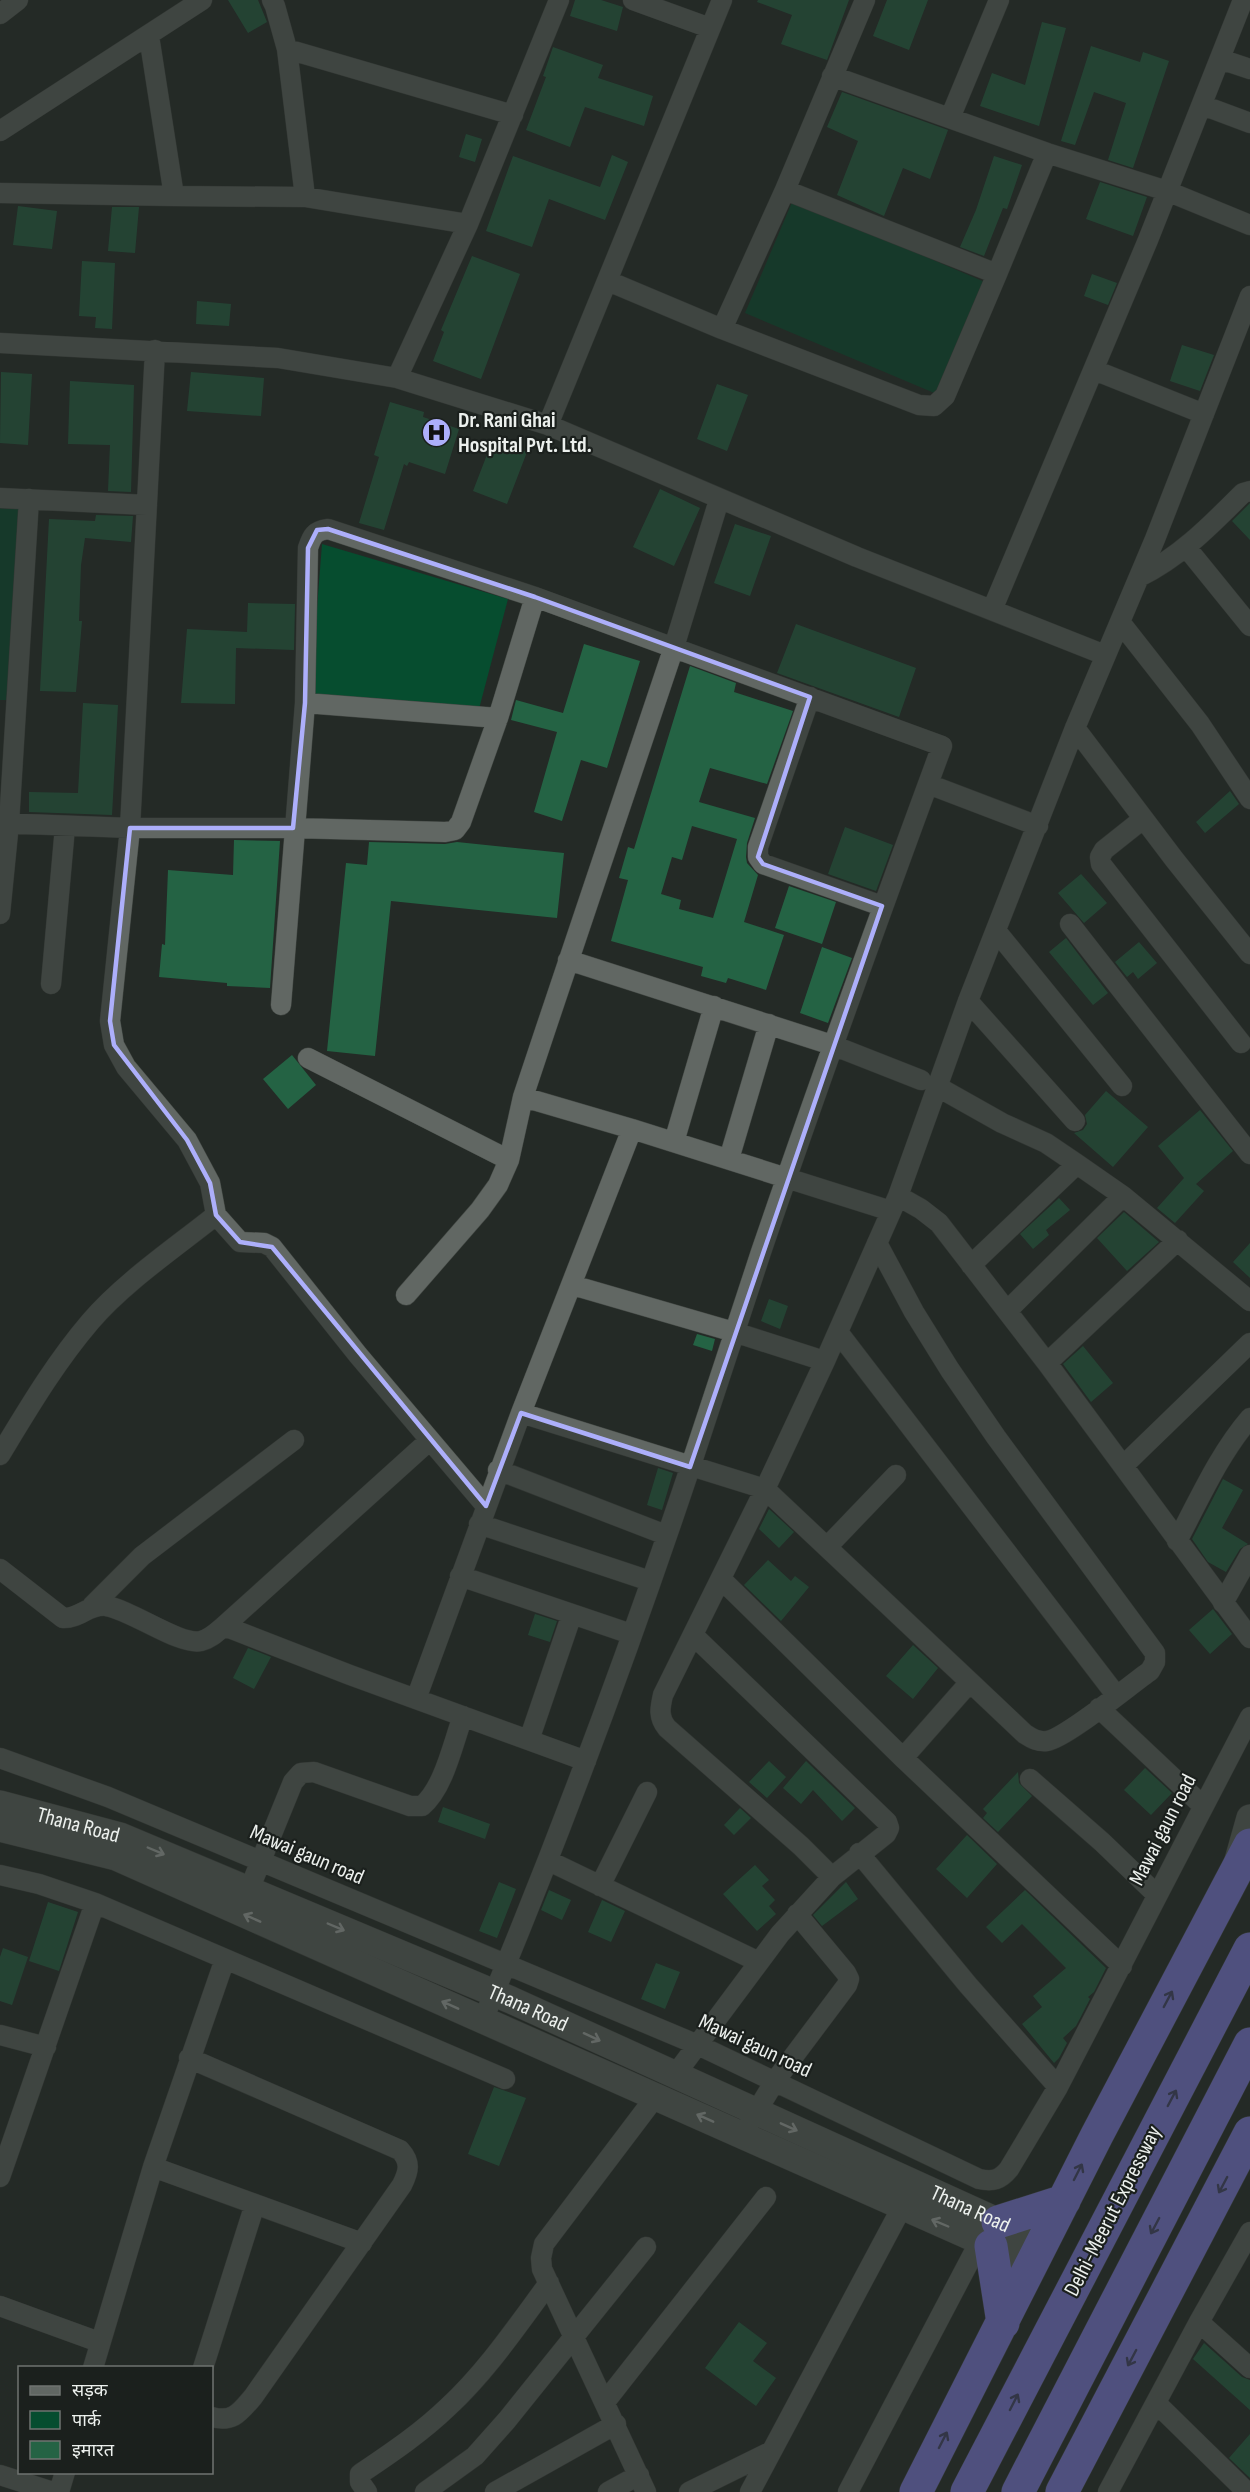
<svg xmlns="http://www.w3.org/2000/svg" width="1250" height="2492" viewBox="0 0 1250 2492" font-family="'Sofia Sans Condensed','Noto Sans Devanagari',sans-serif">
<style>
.green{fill:#064d2f}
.building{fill:#246344;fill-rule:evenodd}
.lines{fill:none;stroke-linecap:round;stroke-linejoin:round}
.street-casing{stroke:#434844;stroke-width:21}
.secondary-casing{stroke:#434844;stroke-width:28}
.highway-casing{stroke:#434844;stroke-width:34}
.street{stroke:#616763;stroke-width:20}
.secondary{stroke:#616763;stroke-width:27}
.highway{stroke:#837fe8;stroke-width:33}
.oneway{stroke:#adb2af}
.oneway2{stroke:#45466e}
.marked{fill:none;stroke:#adaffb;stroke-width:4.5;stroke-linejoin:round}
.labels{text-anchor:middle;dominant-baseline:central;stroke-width:4.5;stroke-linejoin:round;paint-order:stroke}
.poi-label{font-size:22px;font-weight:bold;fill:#ecf0ed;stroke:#1b201d;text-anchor:start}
.street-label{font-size:22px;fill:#ecf0ed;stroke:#1b201d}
</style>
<rect width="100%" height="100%" fill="#242a26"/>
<path class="green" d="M793,200L987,283L939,395L745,313Z
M0,508L20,509L8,700H0Z
M322,544L508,599L479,709L310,697Z"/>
<path class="building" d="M228,0H258L267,22L248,33Z
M575,0H601L623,7L617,31L570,16Z
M758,0H849L827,60L781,44L792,15L757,2Z
M887,0H928L909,50L873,36Z
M1042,22L1066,28L1039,126L980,106L992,73L1025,85Z
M1091,46L1140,62L1143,52L1169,61L1133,168L1108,160L1126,103L1094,92L1075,145L1061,141Z
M553,47L603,65L598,78L653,96L644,126L585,107L570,147L526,130L546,77L543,76Z
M842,92L948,130L930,179L903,168L884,216L837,195L858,141L827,127Z
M466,134L482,139L475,162L459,157Z
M612,155L628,162L605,220L549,199L532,247L486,231L513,156L600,187Z
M994,156L1022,165L1007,209L1003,208L984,256L960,247L976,210Z
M1100,182L1147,197L1133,236L1086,219Z
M18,206L57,211L52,249L13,245Z
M112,207H139L135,253L108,251Z
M472,256L520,274L481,379L433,361L444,332L441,330Z
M82,261L115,263L112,329L95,328L96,317L79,316Z
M1092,274L1117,283L1108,305L1084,296Z
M197,301L231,304L229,326L196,324Z
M1182,345L1214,355L1200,391L1170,381Z
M1,372L32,374L28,445L0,443Z
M191,372L264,378L261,416L187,411Z
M70,381L134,385L131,492L108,491L110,445L68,444Z
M717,384L748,395L727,451L697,439Z
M390,402L424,412L423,417L459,429L445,474L409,462L407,466L404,464L384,530L359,523L379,457L374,455Z
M493,439L527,452L507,504L473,491Z
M660,489L700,508L674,566L633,547Z
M1250,503V540L1232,521Z
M96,515L133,516L131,542L85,538L81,565L79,621H82L76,692L40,691L49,519L95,521Z
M735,524L771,536L750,596L714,583Z
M248,603L295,604L294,650L236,648L235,704L181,703L187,629L247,632Z
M796,624L916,668L899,717L777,673Z
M584,644L640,661L607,768L581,760L562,821L534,812L557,732L511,720L516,700L563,713Z
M690,666L736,683L734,692L793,711L767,784L710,768L699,802L755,818L747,843L746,857L747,863L758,875L744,922L784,935L766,990L728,978L726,983L701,976L703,967L611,941L628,880L619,878L628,847L634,849ZM692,826L737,839L713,918L679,909L681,900L661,894L672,857L682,860Z
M83,703L118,705L112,815L29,812V792L78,793Z
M1230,791L1239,804L1205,833L1196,822Z
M845,827L893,845L876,891L828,874Z
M234,840L280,841L270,988L227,986V983L159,977L162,944L165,945L168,870L233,875Z
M369,842L445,844L457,842L564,853L557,918L391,901L375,1056L327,1051L346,863L367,865Z
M1081,874L1107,903L1084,923L1058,893Z
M789,886L836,902L822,944L775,928Z
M1066,938L1108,993L1093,1005L1049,952Z
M1139,942L1157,963L1138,979L1133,972L1127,977L1115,962Z
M822,947L852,958L828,1023L800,1013Z
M292,1055L316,1085L288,1109L263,1079Z
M1106,1091L1148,1127L1113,1167L1074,1133L1083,1130L1087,1124L1085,1115Z
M1200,1110L1233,1151L1196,1184L1204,1191L1175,1223L1157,1208L1184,1178L1158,1146Z
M1059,1198L1070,1210L1046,1230L1049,1235L1033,1249L1020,1234Z
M1124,1212L1159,1242L1127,1271L1097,1238Z
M1250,1243V1278L1233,1262Z
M769,1299L788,1306L780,1329L761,1321Z
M697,1334L715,1339L712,1351L693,1345Z
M1083,1346L1113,1383L1091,1402L1063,1364Z
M658,1468L673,1473L662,1510L647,1505Z
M1223,1479L1243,1490L1222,1528L1248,1544L1240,1549L1226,1572L1208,1562L1192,1539Z
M769,1509L794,1532L779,1548L759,1529Z
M768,1560L791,1581L795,1576L809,1587L781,1621L744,1585Z
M1213,1609L1232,1634L1210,1654L1189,1630Z
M535,1614L557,1621L550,1642L528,1635Z
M913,1645L938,1668L913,1699L886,1676Z
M248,1648L271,1657L254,1689L233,1678Z
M769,1761L786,1777L767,1798L749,1782Z
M806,1761L855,1808L842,1821L813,1790L801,1804L783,1788Z
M1145,1768L1172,1793L1151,1815L1124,1790Z
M1018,1772L1019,1783L1032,1796L998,1832L983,1818L987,1813L983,1809Z
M443,1807L490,1824L485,1839L438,1822Z
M740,1808L751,1818L734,1835L724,1825Z
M967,1835L997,1864L967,1898L936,1869Z
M755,1865L769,1880L762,1886L775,1900L769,1906L776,1914L757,1931L723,1894Z
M499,1882L516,1889L497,1938L479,1931Z
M846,1882L858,1899L822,1926L813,1915Z
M549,1890L571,1900L562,1920L541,1910Z
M1025,1890L1106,1968L1094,1992L1088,1997L1090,1999L1076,2026L1063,2038L1067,2043L1059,2058L1054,2063L1022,2024L1042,2007L1033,1996L1066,1968L1022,1924L1002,1943L986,1927Z
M602,1900L625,1911L611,1942L588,1932Z
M48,1902L78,1912L59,1971L29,1961Z
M3,1948L28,1957L12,2005L0,2001V1957Z
M656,1963L680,1972L665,2009L641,1999Z
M494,2087L526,2098L499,2166L468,2154Z
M739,2322L767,2343L753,2361L776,2378L756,2406L705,2368Z
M1204,2343L1242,2377L1250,2380V2410L1193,2359Z
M1250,2434V2478L1229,2458Z"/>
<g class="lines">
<defs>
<path id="street" d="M272,0L275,6L287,49L305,197L468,224
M633,0L710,28
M0,14L18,0
M287,49L513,115
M1220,59L1250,69
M832,76L1047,153
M1202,105L1250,123
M950,118L999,0
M0,131L202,0
M785,190L865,0
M0,193L174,196L149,36
M174,196L305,197
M997,274L1047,153L1167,191L1250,225
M608,281L722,329L919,405L934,406L945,396L997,274L785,190L722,329
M0,343L278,358L397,378L548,425L857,557L1105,655
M155,350L130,828L110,1021L114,1045L126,1067L187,1140L210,1183L216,1215L240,1242L264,1243L272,1247L358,1355L486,1506
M1094,370L1204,414
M397,378L468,224L559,0
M548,425L722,0
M0,498L147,505
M1186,547L1250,626
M1139,577C1180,557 1211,525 1243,493L1250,491
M992,610L1148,240L1243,0
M1120,622L1200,724L1250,799
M810,697L758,847V857L763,864L882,906
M305,703L498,718
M1075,728L1174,859L1250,954
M928,784L1038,826
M1143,819L1104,850L1100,857L1101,864L1241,1043
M0,823L130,828H293L445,832L455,830L461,822L498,718L535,597
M0,914L9,823L29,499
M1070,924L1250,1154
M997,932L1122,1086
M568,960L832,1045L921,1080
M51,984L65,827
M968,1001L1075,1121
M281,1005L305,703L308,548C312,536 314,531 328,529L535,597L942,746C880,914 819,1082 761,1252C737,1323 715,1394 691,1465C628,1653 559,1838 483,2020
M308,1058L509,1160
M938,1087L1002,1123L1046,1143L1077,1164L1123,1196L1250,1301
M632,1129L891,1211
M674,1142L714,1006
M729,1159L769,1024
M898,1196L921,1209L939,1223L1047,1363L1250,1638
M877,1243L914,1312L950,1370L996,1437L1155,1653V1662L1150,1671C1130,1685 1066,1738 1047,1741C1038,1742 1033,1739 1025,1734L970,1682
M971,1265L1077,1164
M572,1285L734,1332L815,1358
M406,1295L480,1210L498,1185L509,1160L523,1097L545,1031L674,647L719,500
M1007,1311L1123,1196
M838,1332L1116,1695
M1047,1363L1178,1240
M521,1413L632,1129L523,1097
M0,1455C28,1409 55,1363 90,1322C123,1283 176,1247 216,1215
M1123,1466L1250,1343
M498,1470L666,1535
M479,1524L650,1581
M1177,1541C1199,1500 1219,1454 1250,1418
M827,1547L896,1475
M0,1569L63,1618C79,1619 89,1604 106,1606C132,1610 180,1646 201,1641C210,1639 217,1632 224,1626L350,1675L586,1761
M460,1576L631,1634
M721,1579L903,1758L1122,1966
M1223,1603L1250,1555
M92,1606L142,1556L294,1440
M224,1626L430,1440
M693,1635L887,1822L889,1828L886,1834L832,1877
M416,1699L521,1413L765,1489L970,1682L903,1758
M1099,1708L1203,1806
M529,1740L572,1614
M0,1758L108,1797L698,2045L979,2179C993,2182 1000,2180 1009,2169L1058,2087L1250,1717
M1030,1779L1102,1842L1156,1894
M859,1853L968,1985L1058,2087
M549,1861L759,1962
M0,1875L39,1884L95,1903L505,2079
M600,1886L647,1792
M249,1890L293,1782L301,1773L314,1772L410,1806H422C444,1788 453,1743 463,1716
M0,2035L46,2047
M189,2058L400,2150C411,2162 409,2171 402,2185L253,2397C240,2412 233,2423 212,2417
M675,2075L780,1934L832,1877L801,1846L667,1728C658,1717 660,1708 663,1695L765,1489L825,1361L898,1196L968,1001L1075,728L1155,539L1250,296
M750,2122L775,2081L847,1985L849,1979L846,1973L797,1914
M153,2167L362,2243
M0,2177L95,1903
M0,2306L99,2342
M1199,2322L1250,2368
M93,2368L153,2167L225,1959
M203,2368L255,2204
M605,2402L766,2197
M1156,2403L1247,2492
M0,2475L53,2492
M59,2492L65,2472
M367,2492L360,2482V2474C391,2453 421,2433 448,2407C487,2371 517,2326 549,2283
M425,2492L475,2456L507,2420L646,2247
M495,2492L616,2424
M608,2492L639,2475
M646,2492L542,2269L541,2258L544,2244L656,2096
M689,2492L772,2451
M750,2492L902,2207
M848,2492L980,2241
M1108,2492L1199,2322L1250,2232"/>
<g id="secondary">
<path id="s1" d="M0,1804L120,1836L511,2000L1043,2242"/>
<path d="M0,1828L116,1857L1032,2264"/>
<path d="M1237,1864L1250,1818"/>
</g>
<path id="highway" d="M998,2222L1064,2201
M991,2246L1003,2323
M916,2492L1097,2135L1250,1845
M967,2492L1250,1949
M1018,2492L1250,2044
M1062,2492L1250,2133"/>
</defs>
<use href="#street" class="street-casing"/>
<use href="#secondary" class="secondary-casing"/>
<use href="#highway" class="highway-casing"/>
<use href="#street" class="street"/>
<use href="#secondary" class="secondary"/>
<use href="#highway" class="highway"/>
</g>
<defs><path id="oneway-shaft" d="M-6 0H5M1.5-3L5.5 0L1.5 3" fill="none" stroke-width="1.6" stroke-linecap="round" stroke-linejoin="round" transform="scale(1.5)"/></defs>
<g class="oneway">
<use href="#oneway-shaft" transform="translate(156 1851) rotate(23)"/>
<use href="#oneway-shaft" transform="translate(252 1918) rotate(-156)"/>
<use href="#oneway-shaft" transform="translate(336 1927) rotate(23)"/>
<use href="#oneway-shaft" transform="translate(450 2005) rotate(-156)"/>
<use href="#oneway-shaft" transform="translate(592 2037) rotate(25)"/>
<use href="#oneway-shaft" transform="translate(705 2118) rotate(-156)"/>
<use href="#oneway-shaft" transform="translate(789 2127) rotate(24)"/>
<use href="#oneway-shaft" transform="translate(940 2223) rotate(-157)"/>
</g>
<g class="oneway2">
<use href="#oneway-shaft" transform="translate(1168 1999) rotate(-62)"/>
<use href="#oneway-shaft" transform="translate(1172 2098) rotate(-62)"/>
<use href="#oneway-shaft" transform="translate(1078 2172) rotate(-63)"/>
<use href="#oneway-shaft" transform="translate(1223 2185) rotate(118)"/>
<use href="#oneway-shaft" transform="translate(1155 2226) rotate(118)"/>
<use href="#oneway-shaft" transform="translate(1132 2358) rotate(118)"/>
<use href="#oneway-shaft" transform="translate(1014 2402) rotate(-63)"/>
<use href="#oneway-shaft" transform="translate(943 2440) rotate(-63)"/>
</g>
<path d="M0 0H1250V2492H0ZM328,529L535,597L810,697L758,857L763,864L882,906L690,1467L521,1413L486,1506L272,1247L240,1242L216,1215L210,1183L187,1140L114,1045L110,1021L130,828H293L305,703L308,548L317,530Z" fill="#242a26" fill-opacity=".55" fill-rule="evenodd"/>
<path class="marked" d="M328,529L535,597L810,697L758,857L763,864L882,906L690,1467L521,1413L486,1506L272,1247L240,1242L216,1215L210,1183L187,1140L114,1045L110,1021L130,828H293L305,703L308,548L317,530Z"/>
<defs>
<symbol id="hospital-disc" viewBox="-11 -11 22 22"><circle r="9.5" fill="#adaffb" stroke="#1b201d"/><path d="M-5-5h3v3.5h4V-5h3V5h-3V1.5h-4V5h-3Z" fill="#111"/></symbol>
</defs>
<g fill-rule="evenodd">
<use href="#hospital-disc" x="420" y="416" width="33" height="33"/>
</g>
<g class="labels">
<g class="poi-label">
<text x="458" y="420">Dr. Rani Ghai<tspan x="458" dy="25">Hospital Pvt. Ltd.</tspan></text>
</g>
<g class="street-label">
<text stroke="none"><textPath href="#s1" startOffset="81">Thana Road</textPath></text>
<text transform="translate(1163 1830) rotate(-63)">Mawai gaun road</text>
<text transform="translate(307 1855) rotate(23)">Mawai gaun road</text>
<text stroke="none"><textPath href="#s1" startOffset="567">Thana Road</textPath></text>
<text transform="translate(755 2046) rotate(25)">Mawai gaun road</text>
<text stroke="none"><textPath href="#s1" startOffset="1053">Thana Road</textPath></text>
<text transform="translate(1113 2211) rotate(-63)">Delhi-Meerut Expressway</text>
</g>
</g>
<rect x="18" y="2366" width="195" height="108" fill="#1b201d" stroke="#6f7370" stroke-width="1.5"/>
<rect x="30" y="2386" width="30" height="9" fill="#616763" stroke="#6f7370" stroke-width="1.5"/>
<text x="72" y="2396" font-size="18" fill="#ecf0ed">सड़क</text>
<rect x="30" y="2411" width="30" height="18" fill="#064d2f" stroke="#6f7370" stroke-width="1.5"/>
<text x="72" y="2426" font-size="18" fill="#ecf0ed">पार्क</text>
<rect x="30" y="2441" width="30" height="18" fill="#246344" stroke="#6f7370" stroke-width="1.5"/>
<text x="72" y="2456" font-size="18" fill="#ecf0ed">इमारत</text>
</svg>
